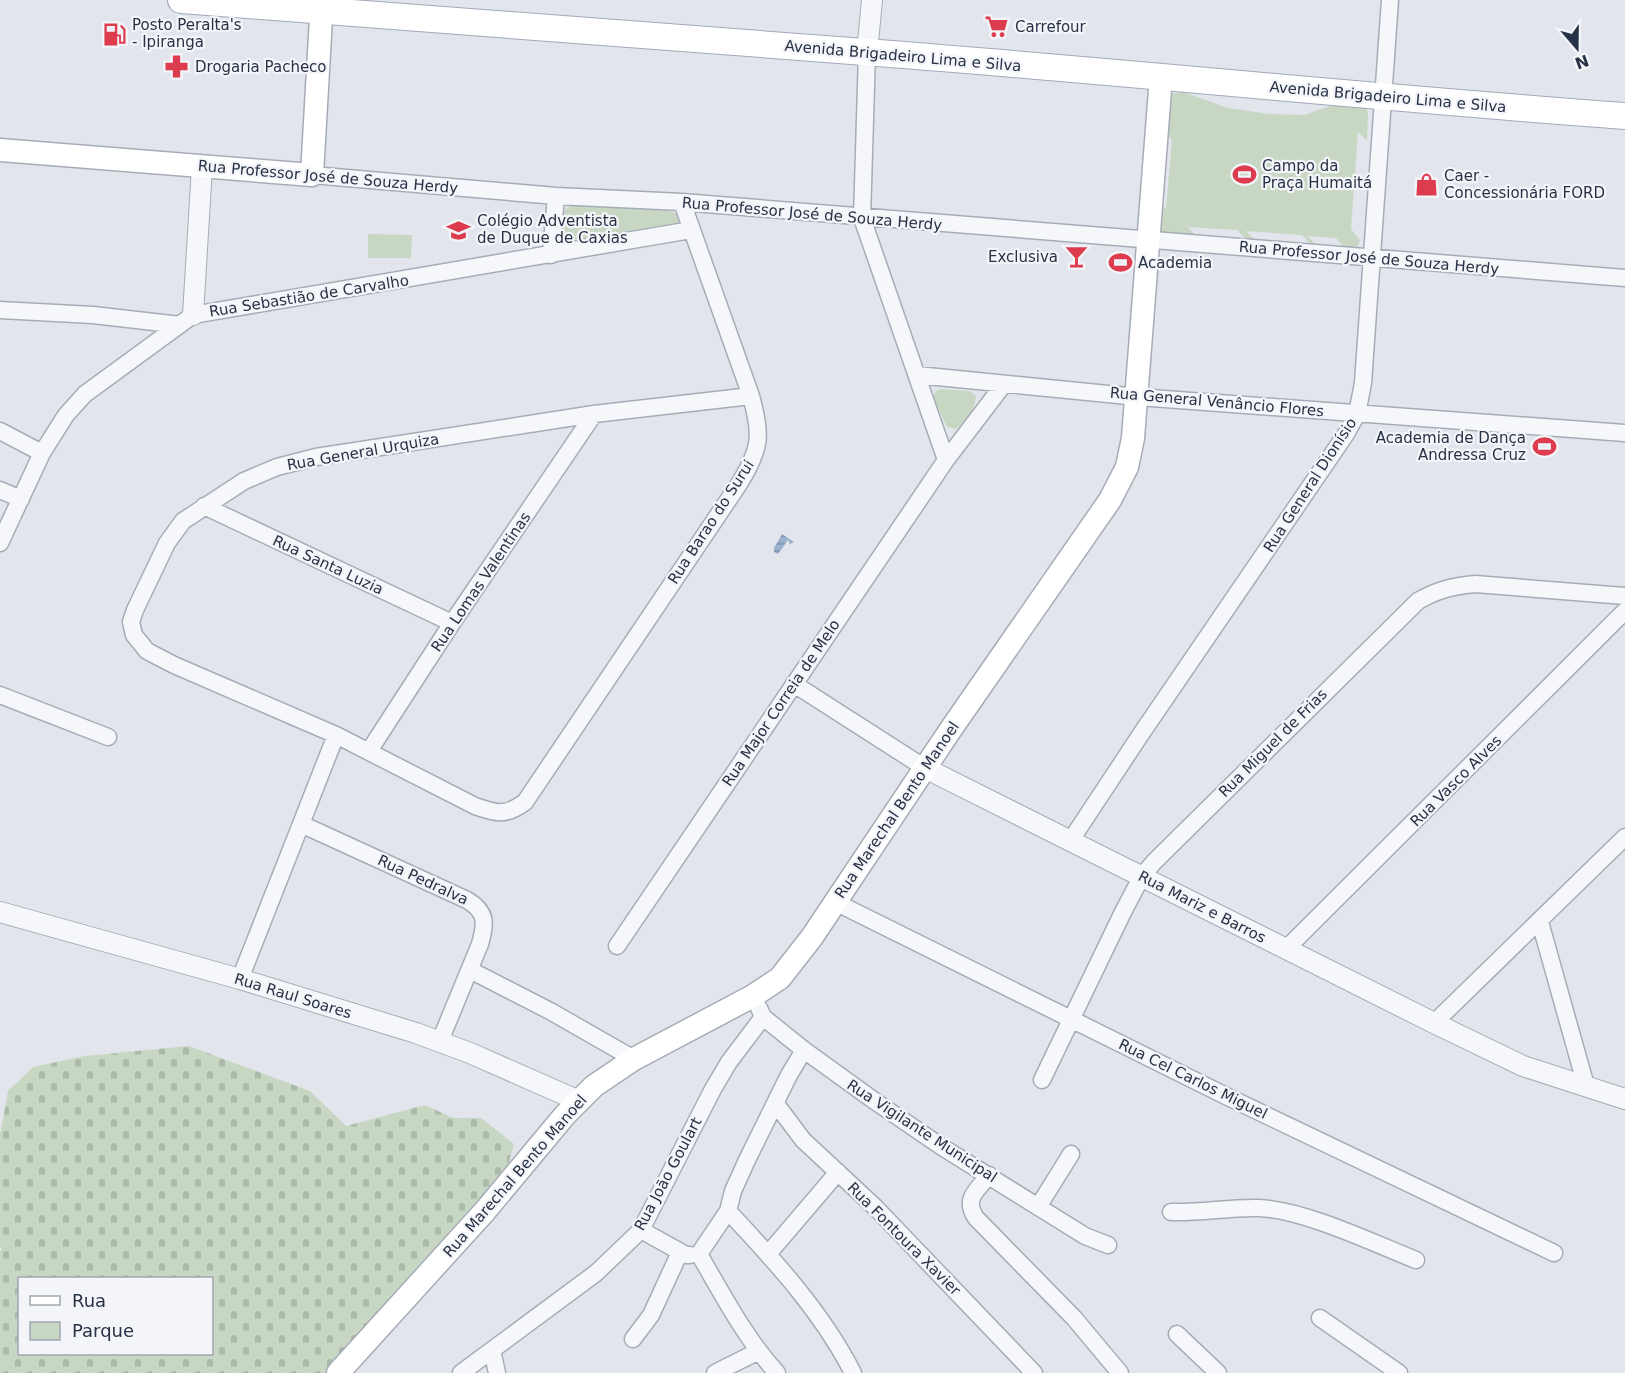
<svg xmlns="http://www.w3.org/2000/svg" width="1625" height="1373" viewBox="0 0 1625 1373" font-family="'DejaVu Sans',sans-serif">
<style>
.cemetery{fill:url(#cemetery-stones);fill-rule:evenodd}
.green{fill:#c7d7c3}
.water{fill:url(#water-rules)}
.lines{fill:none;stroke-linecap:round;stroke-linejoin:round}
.minor-casing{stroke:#a6acb7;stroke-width:19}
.tertiary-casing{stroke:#a6acb7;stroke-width:22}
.secondary-casing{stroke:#a6acb7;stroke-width:25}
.primary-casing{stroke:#a0a9b9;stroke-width:28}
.minor{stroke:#f6f7fa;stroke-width:16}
.tertiary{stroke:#f6f7fa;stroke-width:20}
.secondary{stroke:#fff;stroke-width:22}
.primary{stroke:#fff;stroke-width:26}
.labels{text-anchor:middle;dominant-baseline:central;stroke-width:4.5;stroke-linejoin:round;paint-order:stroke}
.poi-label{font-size:15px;fill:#283246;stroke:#f3f5f9;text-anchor:start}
.street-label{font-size:15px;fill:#283246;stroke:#f3f5f9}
</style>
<defs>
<pattern id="cemetery-stones" width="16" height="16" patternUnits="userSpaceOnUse" patternTransform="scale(1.5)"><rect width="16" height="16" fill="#c7d7c3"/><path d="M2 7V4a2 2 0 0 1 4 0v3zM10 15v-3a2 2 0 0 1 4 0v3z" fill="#abb9a9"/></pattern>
<pattern id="water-rules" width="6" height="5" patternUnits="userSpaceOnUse" patternTransform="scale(1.5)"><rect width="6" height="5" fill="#9ab2cf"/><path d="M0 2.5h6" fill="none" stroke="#7e91aa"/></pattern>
</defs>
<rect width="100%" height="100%" fill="#e2e6ec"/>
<path class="cemetery" d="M189,1046L310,1091L346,1126L425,1105L453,1118H481L514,1144L506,1172L331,1373H0V1251L2,1249L0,1247V1135L8,1091L33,1067L85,1056ZM20,1278H212V1354H20Z"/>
<path class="green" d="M1183,92L1228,108L1269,114L1304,115L1339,103L1366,106L1368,114L1367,141L1358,132L1351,229L1360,240L1358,246L1347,250L1336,238L1308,236L1318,248H1314L1302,235L1246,231L1259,244L1250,243L1237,230L1188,227L1199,239L1156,233L1157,202L1166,209L1172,140L1162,129L1166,95Z
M574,204L670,211L677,214L679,223L677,226L577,244C559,237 554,212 574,204Z
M368,234L412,235L411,258H368Z
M940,389L970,391L976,396C975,409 966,421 956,429L947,427L933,398L935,392Z"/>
<path class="water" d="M782,534L794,542L790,544L788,540L778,554L774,552V548Z"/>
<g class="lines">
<defs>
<path id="minor" d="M867,53L862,218L946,460
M312,175L556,196L682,202L1625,278
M682,202L751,396C762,435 761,449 739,484L525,802C506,816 497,814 475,806L336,735L174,665L147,651L134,635L131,622L135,610L167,543L183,521L244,481L277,467L316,457L594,414L751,396
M551,255L556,196
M0,310L93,315L180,325
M917,375L1138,397L1625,433
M0,431L42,453
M0,490L21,499
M204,506L452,623
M0,543L42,453L66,415L85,394L193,315L691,230
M794,684L925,768
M0,695L108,737
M369,751L452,623L594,414
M301,824L467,900C487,912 486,923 480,944L440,1041
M1071,840L1141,734L1346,434L1357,414L1363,383L1390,0
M835,902L1226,1096L1554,1253
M1540,922L1586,1086
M617,946L946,460L1004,384
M1286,949L1625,611
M470,970L550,1011L634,1059
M240,979L336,735
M759,1008L763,1017L804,1050L876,1102L942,1147L1085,1236L1108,1245
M1434,1023L1625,837
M1042,1080L1123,912L1142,876L1154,862L1418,601C1437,590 1453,586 1475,584L1625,596
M776,1104L803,1140L875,1207L1034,1373
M989,1175C977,1191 963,1198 976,1218L1074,1318L1120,1373
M1038,1207L1071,1154
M728,1211C774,1260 822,1312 853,1373
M1171,1212C1201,1213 1230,1207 1259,1208C1305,1210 1373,1243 1416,1260
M641,1230L686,1255H690
M699,1254L728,1211L733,1191L747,1160L789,1075L804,1050
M699,1254C723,1295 745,1338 777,1373
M768,1254L838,1172
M1320,1318L1399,1373
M1177,1334L1218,1373
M633,1339L651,1315L680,1252
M492,1350L497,1373
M461,1373L596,1273L641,1230L713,1089L729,1062L763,1017
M715,1373L759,1351"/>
<path id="tertiary" d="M867,53L872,0
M193,315L202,167
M925,768L1434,1023L1523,1066L1625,1099
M0,912L240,979L416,1033L470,1053L579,1101"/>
<path id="secondary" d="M0,150L312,175L322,0
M338,1373L485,1211L565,1115L594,1086L634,1059L753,996L780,978L812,937L951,729L1110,500L1127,467L1133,438L1161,77"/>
<path id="primary" d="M181,0C414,18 646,36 878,53C1127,72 1376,98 1625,116"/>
</defs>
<use href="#minor" class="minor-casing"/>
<use href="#tertiary" class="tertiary-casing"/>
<use href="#secondary" class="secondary-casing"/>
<use href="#primary" class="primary-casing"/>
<use href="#minor" class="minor"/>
<use href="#tertiary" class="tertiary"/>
<use href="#secondary" class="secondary"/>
<use href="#primary" class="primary"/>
</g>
<defs>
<symbol id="supermarket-bare" viewBox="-9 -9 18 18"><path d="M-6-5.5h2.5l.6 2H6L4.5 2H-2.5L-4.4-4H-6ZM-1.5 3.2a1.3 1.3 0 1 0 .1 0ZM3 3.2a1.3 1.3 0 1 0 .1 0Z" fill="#dc3c4e" stroke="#f3f5f9" stroke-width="2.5" paint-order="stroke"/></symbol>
<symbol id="fuel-bare" viewBox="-9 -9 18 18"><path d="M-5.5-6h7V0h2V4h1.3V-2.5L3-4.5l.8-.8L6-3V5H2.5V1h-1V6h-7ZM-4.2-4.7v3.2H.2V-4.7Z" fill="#dc3c4e" stroke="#f3f5f9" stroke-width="2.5" paint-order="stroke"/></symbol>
<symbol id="pharmacy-bare" viewBox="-9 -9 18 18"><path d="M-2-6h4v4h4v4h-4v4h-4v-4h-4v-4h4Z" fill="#dc3c4e" stroke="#f3f5f9" stroke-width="2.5" paint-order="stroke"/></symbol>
<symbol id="stadium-bare" viewBox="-9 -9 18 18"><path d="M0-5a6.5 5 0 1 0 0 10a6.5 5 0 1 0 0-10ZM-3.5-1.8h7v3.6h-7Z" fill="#dc3c4e" stroke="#f3f5f9" stroke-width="2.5" paint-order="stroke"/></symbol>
<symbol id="shop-bare" viewBox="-9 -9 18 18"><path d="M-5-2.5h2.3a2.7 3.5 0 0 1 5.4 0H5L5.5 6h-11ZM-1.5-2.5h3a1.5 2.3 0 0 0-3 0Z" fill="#dc3c4e" stroke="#f3f5f9" stroke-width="2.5" paint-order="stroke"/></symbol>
<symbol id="school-bare" viewBox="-9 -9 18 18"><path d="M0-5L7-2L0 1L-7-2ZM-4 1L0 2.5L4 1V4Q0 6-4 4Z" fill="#dc3c4e" stroke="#f3f5f9" stroke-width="2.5" paint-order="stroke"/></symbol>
<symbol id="bar-bare" viewBox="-9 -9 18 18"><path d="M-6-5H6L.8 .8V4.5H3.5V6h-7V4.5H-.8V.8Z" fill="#dc3c4e" stroke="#f3f5f9" stroke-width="2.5" paint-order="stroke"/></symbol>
</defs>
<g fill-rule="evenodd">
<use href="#supermarket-bare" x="980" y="10" width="33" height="33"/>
<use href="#fuel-bare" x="98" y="18" width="33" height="33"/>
<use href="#pharmacy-bare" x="160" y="50" width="33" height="33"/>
<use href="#stadium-bare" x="1228" y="158" width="33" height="33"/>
<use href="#shop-bare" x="1410" y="168" width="33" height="33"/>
<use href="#school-bare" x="442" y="214" width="33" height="33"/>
<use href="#bar-bare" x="1060" y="240" width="33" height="33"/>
<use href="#stadium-bare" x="1104" y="246" width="33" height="33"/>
<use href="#stadium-bare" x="1528" y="430" width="33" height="33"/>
</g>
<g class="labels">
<g class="poi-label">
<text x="132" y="25">Posto Peralta's<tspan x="132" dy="17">- Ipiranga</tspan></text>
<text x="1015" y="27">Carrefour</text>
<text x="195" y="67">Drogaria Pacheco</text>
<text x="1262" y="166">Campo da<tspan x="1262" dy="17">Praça Humaitá</tspan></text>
<text x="1444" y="176">Caer -<tspan x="1444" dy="17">Concessionária FORD</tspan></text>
<text x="477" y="221">Colégio Adventista<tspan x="477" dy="17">de Duque de Caxias</tspan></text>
<text x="1058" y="257" text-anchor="end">Exclusiva</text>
<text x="1138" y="263">Academia</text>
<text x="1526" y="438" text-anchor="end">Academia de Dança<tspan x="1526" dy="17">Andressa Cruz</tspan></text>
</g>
<g class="street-label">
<text transform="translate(903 56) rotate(5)">Avenida Brigadeiro Lima e Silva</text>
<text transform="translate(1388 97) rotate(5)">Avenida Brigadeiro Lima e Silva</text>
<text transform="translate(328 177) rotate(5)">Rua Professor José de Souza Herdy</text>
<text transform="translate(812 214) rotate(5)">Rua Professor José de Souza Herdy</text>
<text transform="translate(1369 258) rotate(5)">Rua Professor José de Souza Herdy</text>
<text transform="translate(309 296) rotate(-9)">Rua Sebastião de Carvalho</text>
<text transform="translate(1217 402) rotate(5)">Rua General Venâncio Flores</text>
<text transform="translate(363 452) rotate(-10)">Rua General Urquiza</text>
<text transform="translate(1310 485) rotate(-57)">Rua General Dionísio</text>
<text transform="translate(711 522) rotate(-57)">Rua Barao do Surui</text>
<text transform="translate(328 565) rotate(25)">Rua Santa Luzia</text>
<text transform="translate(481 582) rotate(-56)">Rua Lomas Valentinas</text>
<text transform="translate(781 703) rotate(-56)">Rua Major Correia de Melo</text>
<text transform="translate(1273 743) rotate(-45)">Rua Miguel de Frias</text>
<text transform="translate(1456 781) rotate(-45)">Rua Vasco Alves</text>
<text transform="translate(897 810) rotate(-56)">Rua Marechal Bento Manoel</text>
<text transform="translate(423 880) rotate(25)">Rua Pedralva</text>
<text transform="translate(1202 907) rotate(27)">Rua Mariz e Barros</text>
<text transform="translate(293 996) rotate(17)">Rua Raul Soares</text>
<text transform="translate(1193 1079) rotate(26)">Rua Cel Carlos Miguel</text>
<text transform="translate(922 1131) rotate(33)">Rua Vigilante Municipal</text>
<text transform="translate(668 1174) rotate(-62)">Rua Joāo Goulart</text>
<text transform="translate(515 1176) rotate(-49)">Rua Marechal Bento Manoel</text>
<text transform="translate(904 1239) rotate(45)">Rua Fontoura Xavier</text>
</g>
</g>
<rect x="18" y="1277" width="195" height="78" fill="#f3f5f9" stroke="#a2a7b1" stroke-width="1.5"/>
<rect x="30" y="1296" width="30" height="9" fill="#ffffff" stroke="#a2a7b1" stroke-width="1.5"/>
<text x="72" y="1307" font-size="18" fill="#283246">Rua</text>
<rect x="30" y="1322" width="30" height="18" fill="#c7d7c3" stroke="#a2a7b1" stroke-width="1.5"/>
<text x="72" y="1337" font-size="18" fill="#283246">Parque</text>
<g transform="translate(1577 48) rotate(160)" stroke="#f3f5f9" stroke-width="4.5" paint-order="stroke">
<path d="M0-4.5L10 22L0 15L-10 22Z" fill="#283246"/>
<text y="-9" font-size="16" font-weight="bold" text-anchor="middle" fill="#283246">N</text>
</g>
</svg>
